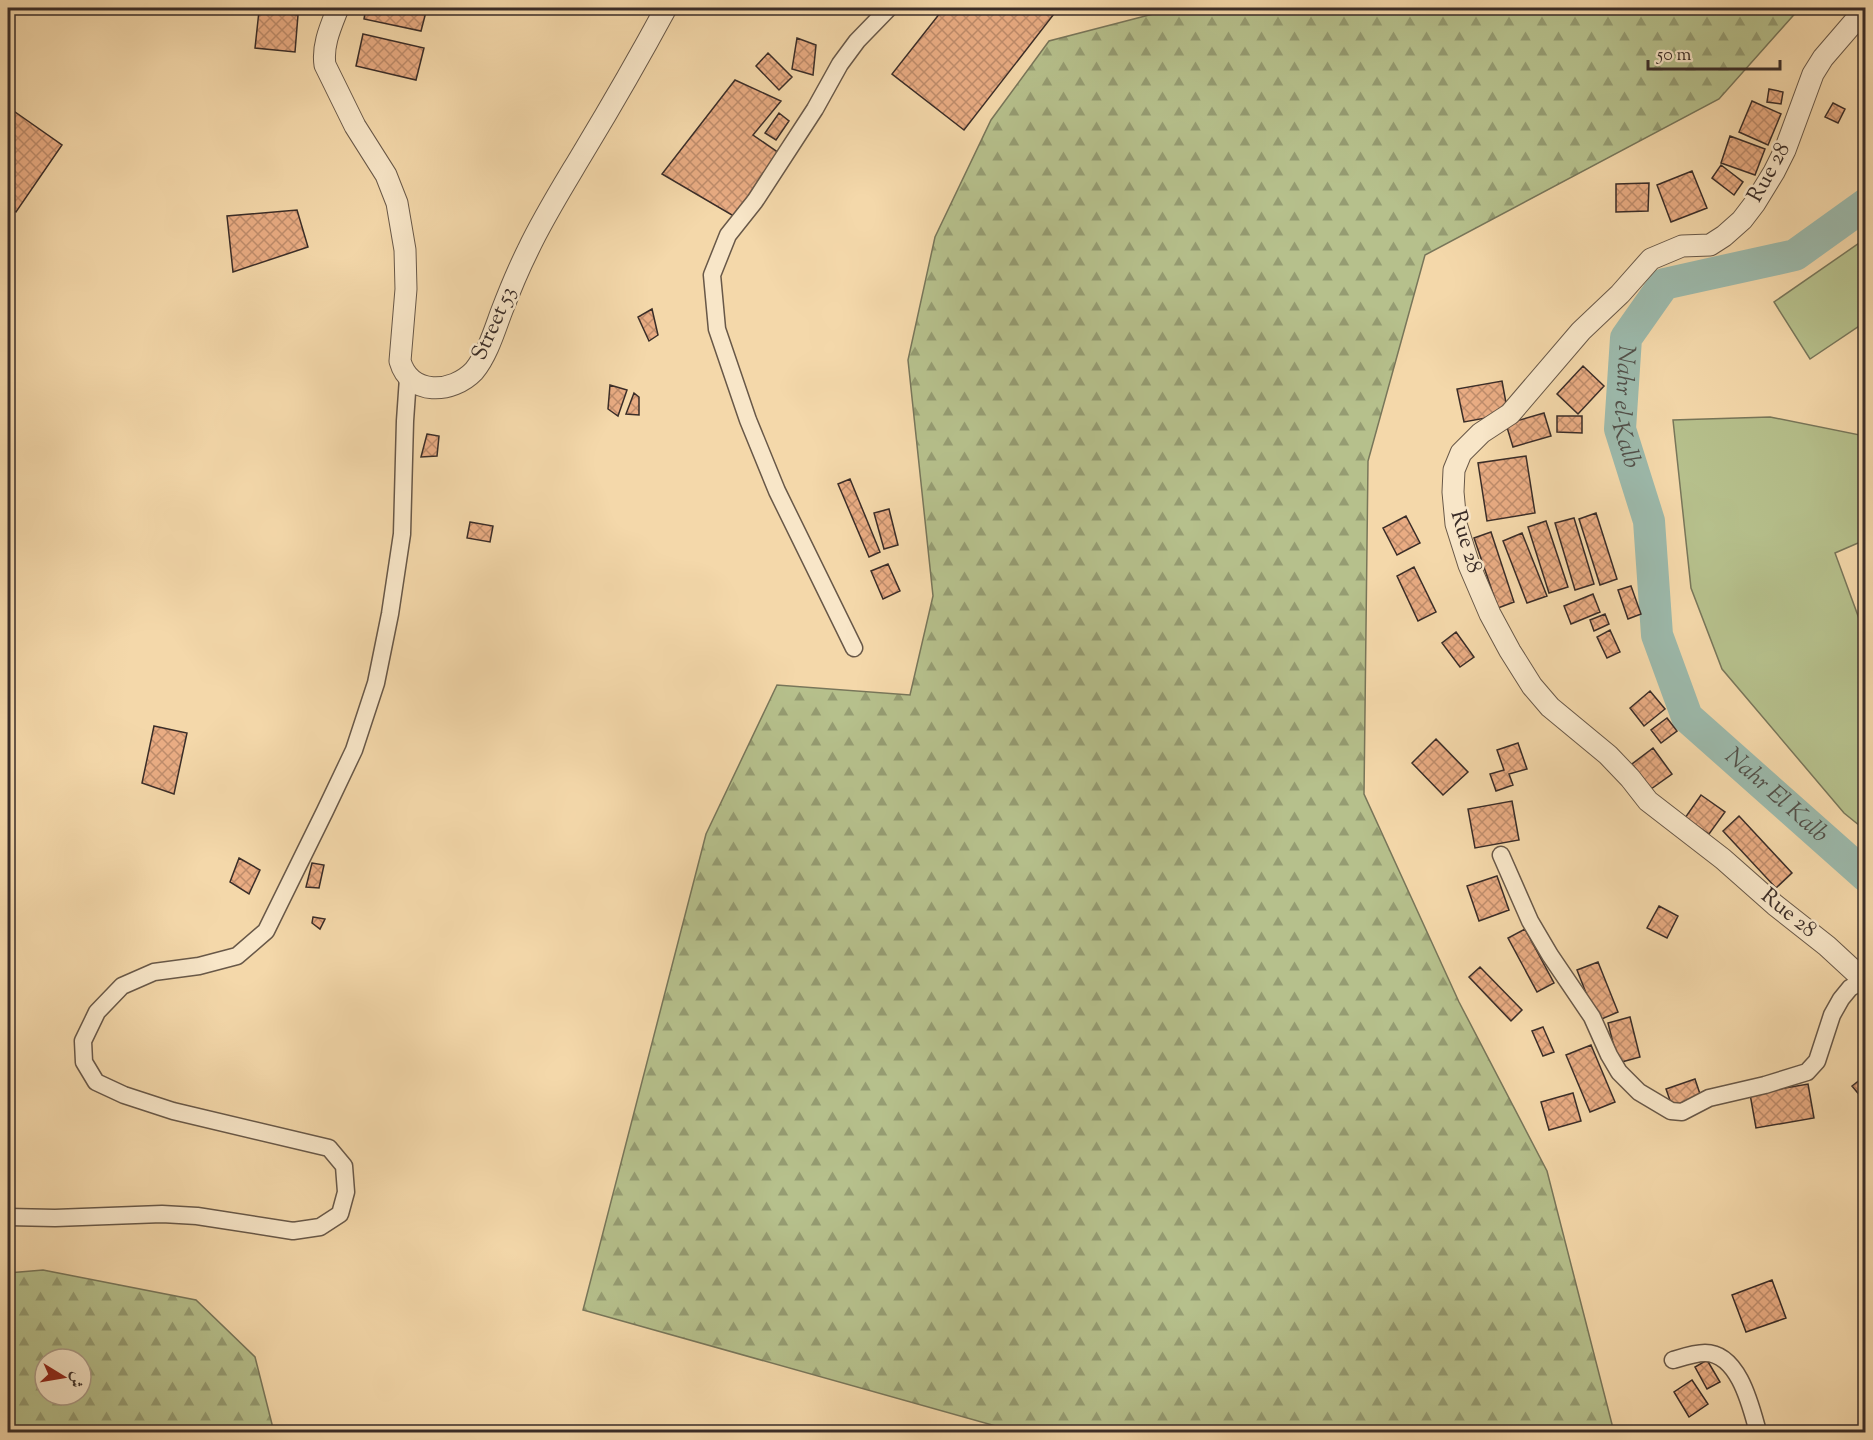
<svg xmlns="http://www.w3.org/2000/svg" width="1873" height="1440" viewBox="0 0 1873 1440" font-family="'Sorts Mill Goudy',Amiri,serif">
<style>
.green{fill:#b6c08c;stroke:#78765a;stroke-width:1.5}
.forest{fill:url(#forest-firs);stroke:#78765a;stroke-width:1.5;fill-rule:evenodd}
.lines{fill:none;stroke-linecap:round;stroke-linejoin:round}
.river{stroke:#9cb9ab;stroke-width:32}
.building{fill:url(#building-cross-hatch);stroke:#3a2d28;stroke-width:1.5}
.minor-casing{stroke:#685848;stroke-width:19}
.tertiary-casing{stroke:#685848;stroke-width:23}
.minor{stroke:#f8e6c8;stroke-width:16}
.tertiary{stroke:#f8e6c8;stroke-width:21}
.labels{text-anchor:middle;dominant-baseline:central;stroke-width:5;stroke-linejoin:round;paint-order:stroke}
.street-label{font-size:22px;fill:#3a2d28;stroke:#f8e6c8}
.water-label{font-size:24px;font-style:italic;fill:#525049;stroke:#f8e6c8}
</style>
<defs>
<pattern id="forest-firs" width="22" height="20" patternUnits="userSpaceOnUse" patternTransform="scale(1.5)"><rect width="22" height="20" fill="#b6c08c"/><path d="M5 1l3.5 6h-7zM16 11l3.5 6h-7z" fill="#959c72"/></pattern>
<pattern id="building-cross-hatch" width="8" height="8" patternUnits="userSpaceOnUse" patternTransform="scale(1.5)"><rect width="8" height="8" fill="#e9ac83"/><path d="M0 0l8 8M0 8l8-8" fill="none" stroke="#be8c6b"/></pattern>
</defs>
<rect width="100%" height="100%" fill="#f4d8aa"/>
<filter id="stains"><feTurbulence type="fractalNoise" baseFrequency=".00333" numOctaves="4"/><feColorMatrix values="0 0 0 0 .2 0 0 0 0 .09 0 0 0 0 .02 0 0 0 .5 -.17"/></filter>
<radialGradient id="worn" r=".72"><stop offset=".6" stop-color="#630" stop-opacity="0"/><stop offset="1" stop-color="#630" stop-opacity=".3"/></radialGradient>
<path class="green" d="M1865,239V322L1810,359L1774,302Z
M1770,417L1865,436V540L1835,553L1865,635V830L1844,813L1722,669L1691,588L1673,420Z"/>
<path class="forest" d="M1176,8H1800L1719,99L1425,255L1368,461L1364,794L1459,1002L1547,1171L1614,1432H1017L583,1310L706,834L777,685L910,695L933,596L908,360L935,237L991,120L1049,41Z
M43,1270L196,1300L255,1357L274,1432H8V1273ZM45,1359H81V1395H45Z"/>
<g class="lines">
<path class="river" id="s1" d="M1866,204L1795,255L1664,284L1626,338L1620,429L1649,521L1657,635L1687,717L1866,876"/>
</g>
<path class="building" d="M366,8H427L421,31L364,19Z
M944,8H1046L1054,14L964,130L892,74Z
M259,11L298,15L295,52L255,48Z
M363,34L424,48L416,80L356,66Z
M797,38L816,45L813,75L792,69Z
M768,53L792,77L779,90L756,66Z
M735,80L781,101L753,135L779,153L737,218L662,174Z
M1769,89L1783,92L1781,104L1767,102Z
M1752,101L1781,114L1768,145L1739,132Z
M1833,103L1845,109L1838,123L1825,117Z
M8,107L62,145L16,212L8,206Z
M779,113L789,121L776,140L765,133Z
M1730,136L1765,149L1755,175L1721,163Z
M1721,165L1743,182L1734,195L1712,178Z
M1692,171L1707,208L1671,222L1657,185Z
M1649,183L1648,211L1616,212V184Z
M297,210L308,247L233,272L227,216Z
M652,309L658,335L649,341L638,317Z
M1583,366L1604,386L1578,414L1557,394Z
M1502,381L1508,414L1464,422L1457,389Z
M610,385L627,390L618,416L608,409Z
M634,393L639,397V415L626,414Z
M1544,413L1551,436L1513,447L1506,424Z
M1557,416H1582V433L1557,432Z
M427,434L439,436L437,456L421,457Z
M1526,456L1535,513L1487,521L1478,463Z
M850,479L880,552L869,557L838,484Z
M889,509L898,545L884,549L874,513Z
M1596,513L1617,579L1600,585L1579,519Z
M1406,516L1420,543L1397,555L1383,528Z
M1574,518L1594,584L1575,590L1555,523Z
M1546,521L1568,587L1549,593L1528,527Z
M470,522L493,526L490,542L467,538Z
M1491,532L1514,602L1498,608L1474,538Z
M1522,533L1547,596L1527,603L1503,541Z
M888,564L900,591L883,599L871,571Z
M1414,567L1436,612L1418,621L1397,576Z
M1631,586L1641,614L1628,619L1618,590Z
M1593,594L1600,612L1571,624L1564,606Z
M1605,614L1609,624L1594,631L1590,620Z
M1610,630L1620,652L1607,658L1597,637Z
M1456,632L1474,657L1460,667L1442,643Z
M1650,691L1665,709L1644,726L1630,708Z
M1667,718L1677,731L1661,743L1651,730Z
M154,726L187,733L174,794L142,783Z
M1436,739L1468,772L1443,795L1412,763Z
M1518,743L1527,769L1509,774L1513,785L1496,791L1490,774L1504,770L1497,750Z
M1653,748L1672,774L1651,789L1632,764Z
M1701,795L1725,812L1709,834L1685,818Z
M1512,801L1519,840L1475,848L1468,809Z
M1739,816L1792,873L1776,888L1723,831Z
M239,858L260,870L249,894L230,882Z
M312,863L324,865L319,888L306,887Z
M1497,876L1509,910L1479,921L1467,886Z
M1659,906L1678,916L1667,938L1647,928Z
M313,917L325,919L320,929L312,923Z
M1525,929L1554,983L1537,992L1508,938Z
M1598,962L1618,1012L1597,1021L1577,970Z
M1480,967L1522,1010L1511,1021L1469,977Z
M1630,1017L1640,1057L1618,1063L1608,1023Z
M1543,1027L1554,1052L1543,1056L1532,1031Z
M1591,1045L1615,1102L1590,1112L1566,1055Z
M1866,1075V1103L1852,1086Z
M1695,1079L1701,1097L1672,1106L1666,1089Z
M1808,1084L1814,1118L1756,1128L1750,1094Z
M1573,1093L1581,1121L1549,1130L1541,1102Z
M1772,1280L1786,1318L1746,1332L1732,1295Z
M1707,1360L1720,1382L1707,1389L1695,1367Z
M1692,1380L1708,1404L1689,1417L1674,1392Z"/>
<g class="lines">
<defs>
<path id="minor" d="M854,648L777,491L748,420L717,329L712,275L728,235L755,201L815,109L840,64L857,41L889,8
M1501,855L1530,921L1550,955L1592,1017L1609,1055L1619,1072L1639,1092L1671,1111L1682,1112L1709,1098L1765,1085L1807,1072L1817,1061L1832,1015L1841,999L1850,988L1864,980
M8,1217L55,1218L162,1214L197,1216L293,1231L320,1227L340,1214L346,1192L344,1166L329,1148L173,1111L124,1095L96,1082L84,1062L83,1041L97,1012L122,986L154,972L199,966L237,956L266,931L325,811L354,750L376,683L390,614L402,534L405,421L408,378
M1673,1360C1683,1357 1695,1353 1705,1353C1739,1353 1751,1407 1758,1432"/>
<path id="tertiary" d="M338,8C331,26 322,45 325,65L355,126L386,175L397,203L405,250L406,289L400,361C410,396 452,394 474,371C487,355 494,332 501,313C509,292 518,270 528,250C544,216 565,183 584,151C613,103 640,56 666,8
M1866,8L1823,58L1813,74L1785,150L1774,172L1755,203L1742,220L1724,236L1710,245L1682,246L1651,259L1620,294L1581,331L1510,414L1481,433L1461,453L1454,470L1453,492L1456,524L1469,565L1490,614L1510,651L1532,686L1550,707L1608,755L1630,778L1648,801L1723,859L1775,905L1827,946L1866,982"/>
</defs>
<use href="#minor" class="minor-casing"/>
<use href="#tertiary" class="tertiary-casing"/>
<use href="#minor" class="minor"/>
<use href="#tertiary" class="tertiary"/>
</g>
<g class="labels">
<g class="street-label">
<text transform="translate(1770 173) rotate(-61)">Rue 28</text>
<text transform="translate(495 324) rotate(-66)">Street 53</text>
<text transform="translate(1465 542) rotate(74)">Rue 28</text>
<text transform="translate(1788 914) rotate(39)">Rue 28</text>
</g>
<g class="water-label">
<text stroke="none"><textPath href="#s1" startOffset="357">Nahr el-Kalb</textPath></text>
<text stroke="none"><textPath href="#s1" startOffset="796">Nahr El Kalb</textPath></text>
</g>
</g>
<rect width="1873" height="1440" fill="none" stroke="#f4d8aa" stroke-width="30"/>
<rect x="9" y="9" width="1855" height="1422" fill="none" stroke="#3a2d28" stroke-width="3"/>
<rect x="15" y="15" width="1843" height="1410" fill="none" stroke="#3a2d28" stroke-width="1.5"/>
<g transform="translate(63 1377) rotate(101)"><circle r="28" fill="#f8e6c8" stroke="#ac9c88" stroke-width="1.5"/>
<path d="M0-4.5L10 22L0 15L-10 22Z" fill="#8f2418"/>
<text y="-9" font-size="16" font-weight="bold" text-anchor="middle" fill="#3a2d28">ش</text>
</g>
<path d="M1648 60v9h132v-9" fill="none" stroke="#3a2d28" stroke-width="3"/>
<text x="1657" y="60" font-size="18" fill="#3a2d28" stroke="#f8e6c8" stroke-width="4.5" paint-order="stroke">50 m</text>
<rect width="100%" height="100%" filter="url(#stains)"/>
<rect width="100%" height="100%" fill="url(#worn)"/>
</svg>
